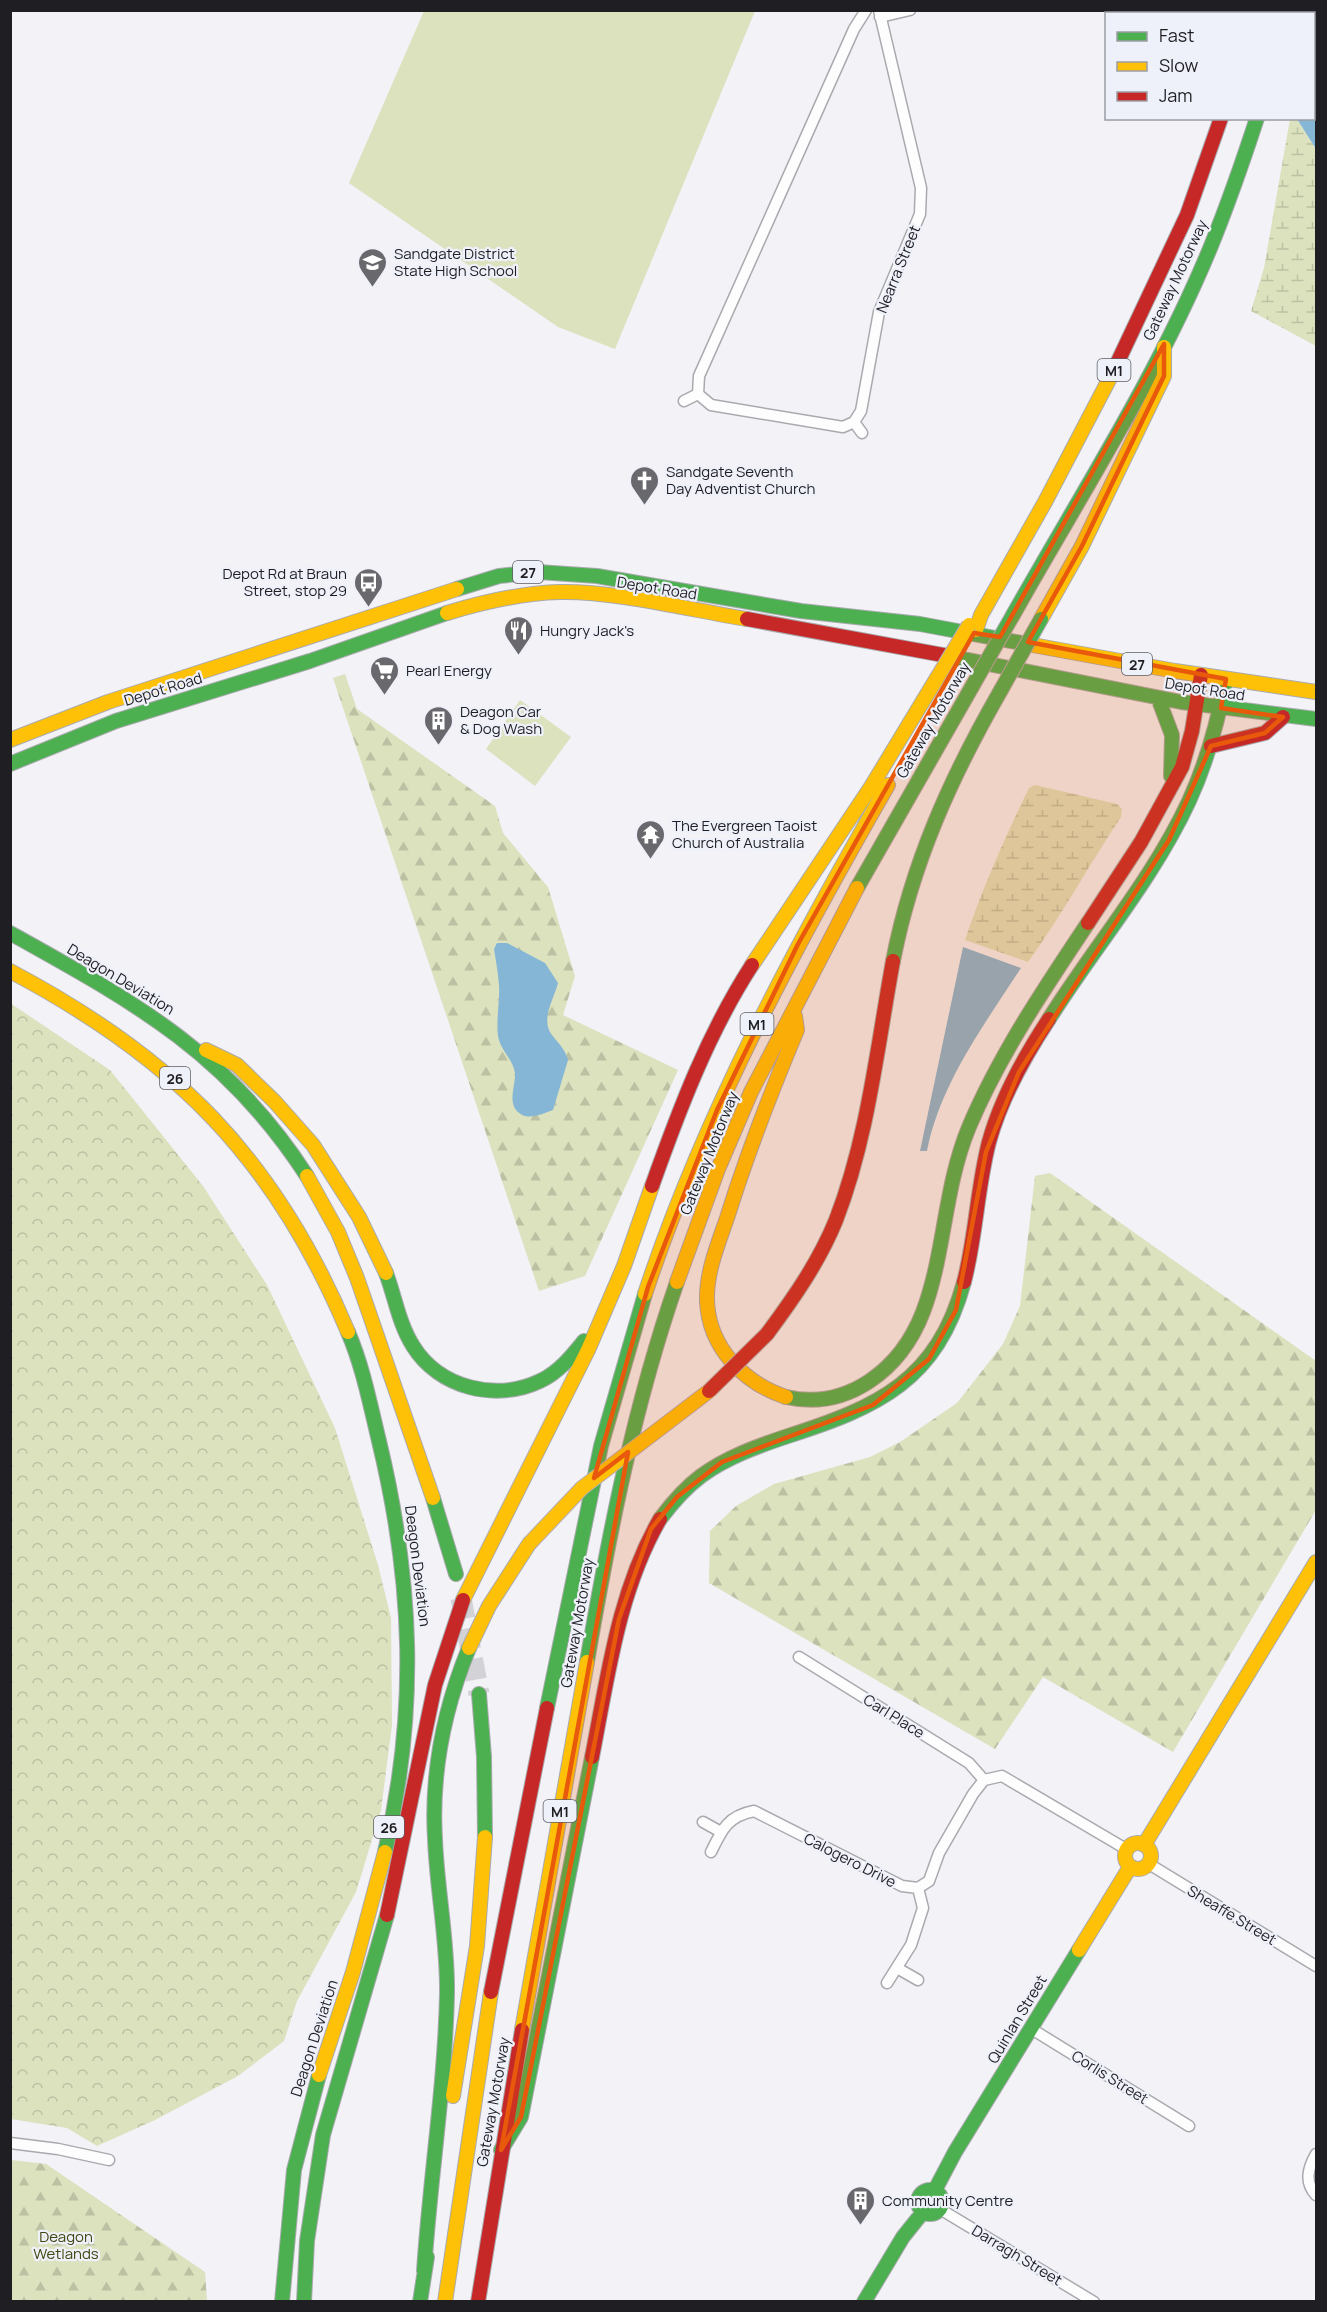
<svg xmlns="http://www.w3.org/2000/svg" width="1327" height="2312" viewBox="0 0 1327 2312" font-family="Manrope,sans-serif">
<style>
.grass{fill:#dce1be}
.forest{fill:url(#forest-firs)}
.wetland{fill:url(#wetland-marsh)}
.park{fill:url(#park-crowns)}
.water{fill:#85b6d5}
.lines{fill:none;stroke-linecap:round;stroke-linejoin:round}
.highway-tunnel{stroke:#d2d2d7;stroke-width:21;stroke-dasharray:21 10;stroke-linecap:butt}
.street-casing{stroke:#a9aaae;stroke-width:13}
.fast-casing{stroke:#a9aaae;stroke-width:16}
.slow-casing{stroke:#a9aaae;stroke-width:16}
.jam-casing{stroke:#a9aaae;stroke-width:16}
.street{stroke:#fdfdfe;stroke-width:10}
.fast{stroke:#4caf50;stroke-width:14}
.slow{stroke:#ffc107;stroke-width:14}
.jam{stroke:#c62828;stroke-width:14}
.fast-bridge-casing{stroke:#b4abb4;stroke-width:16;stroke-linecap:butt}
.slow-bridge-casing{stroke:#b4abb4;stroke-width:16;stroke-linecap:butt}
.jam-bridge-casing{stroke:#b4abb4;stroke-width:16;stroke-linecap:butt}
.fast-bridge{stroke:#4caf50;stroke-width:14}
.slow-bridge{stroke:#ffc107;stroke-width:14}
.jam-bridge{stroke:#c62828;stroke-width:14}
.marked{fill:#e8590c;fill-opacity:0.2;stroke:#e8590c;stroke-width:4.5;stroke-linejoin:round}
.labels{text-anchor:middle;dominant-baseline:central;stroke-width:4.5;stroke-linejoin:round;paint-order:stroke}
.shield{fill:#eff1fa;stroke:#5d5e64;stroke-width:1.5}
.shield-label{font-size:14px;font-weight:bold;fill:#1f1f23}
.poi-label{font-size:15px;fill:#1f1f23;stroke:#eff1fa;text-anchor:start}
.street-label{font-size:15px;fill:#1f1f23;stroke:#eff1fa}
.park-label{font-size:15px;fill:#424610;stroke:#eff1fa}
</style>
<defs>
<pattern id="forest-firs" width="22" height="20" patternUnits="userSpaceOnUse" patternTransform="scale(1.5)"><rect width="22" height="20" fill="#dce1be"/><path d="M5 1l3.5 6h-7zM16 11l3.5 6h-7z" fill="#bcc1a3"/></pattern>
<pattern id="wetland-marsh" width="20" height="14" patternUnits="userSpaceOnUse" patternTransform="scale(1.5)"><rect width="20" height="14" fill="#dce1be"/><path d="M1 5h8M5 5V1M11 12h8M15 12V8" fill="none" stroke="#bcc1a3"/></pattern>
<pattern id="park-crowns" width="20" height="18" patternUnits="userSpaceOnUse" patternTransform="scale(1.5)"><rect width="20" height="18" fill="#dce1be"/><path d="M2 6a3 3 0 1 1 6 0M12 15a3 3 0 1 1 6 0" fill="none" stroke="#bcc1a3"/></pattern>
</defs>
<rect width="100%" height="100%" fill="#f2f2f7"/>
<path class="grass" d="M424,11H755L615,349L558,327L349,183Z
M520,700L571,737L535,786L486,749Z"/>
<path class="forest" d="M345,674L357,709L495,806L503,833L548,887L575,976L563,1015L678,1070L585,1276L539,1291L333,678Z
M1050,1173L1316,1361V1510L1173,1752L1043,1677L995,1749L709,1583L710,1531L736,1506L774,1484L870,1457L900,1442L957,1403L1003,1344L1020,1306L1035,1176Z
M11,2160L46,2164L205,2272L207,2301H11Z"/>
<path class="wetland" d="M1290,119H1297L1316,149V346L1251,311L1264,268Z
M1035,785L1117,804L1122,809L1121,817C1089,865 1062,915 1028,962L965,940C983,887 1005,837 1029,788Z"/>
<path class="park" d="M10,1003L110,1070L203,1186L267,1285L335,1428L378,1565L391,1618L392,1725L381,1810L356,1892L297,2001L284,2041L238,2076L155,2120L97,2146L67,2128L11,2119Z"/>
<path class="water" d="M1314,27L1316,33V149L1297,119L1314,118Z
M497,943H507L545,963L558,983C554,999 540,1020 552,1035C559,1044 565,1049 568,1060L553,1110C542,1114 527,1121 518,1112C507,1102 516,1085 515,1073C513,1059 500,1050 498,1036C496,1018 500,1002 499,985C498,973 496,961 494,949Z
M963,947L1021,968C984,1025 940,1084 927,1151H920Z"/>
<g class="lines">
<path class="highway-tunnel" d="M461,1598L479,1694"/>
<defs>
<path id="street" d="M866,10L854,29L699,376L698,394L711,405L843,427L854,422L861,411L879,312L920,214L921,188L879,10
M880,17L910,10
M684,401L698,394
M854,422L862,433
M799,1657L969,1763L984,1780
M703,1822L721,1832
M711,1852C722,1829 728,1816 754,1811L902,1886L918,1888L929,1881L939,1853L973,1794L984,1780L1002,1776L1126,1849
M1149,1864L1316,1966
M897,1968L918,1980
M887,1983L911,1945L923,1908L918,1888
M1030,2028L1189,2126
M10,2143L58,2149L109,2160
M1316,2154C1308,2168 1304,2182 1316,2195
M940,2209L1094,2302"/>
<path id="fast" d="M457,589L499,576L538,572L597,576L801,611L920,624L1027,644
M1013,615C1081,494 1158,375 1211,246C1228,204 1243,161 1257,118
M943,655L1181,702L1316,719
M1158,698L1172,735L1171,776
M10,764L116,721L310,661L447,613
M857,888L973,685
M10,933C134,1002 227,1052 307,1176
M893,961C912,863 951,777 1001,690
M1049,1019C1095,946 1153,879 1189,801C1207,762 1218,721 1226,679
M386,1273C395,1297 399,1324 413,1346C439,1388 496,1402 540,1381C558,1373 572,1356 584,1341
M348,1332C363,1367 370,1404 379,1441C413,1582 418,1711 385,1852
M786,1397C848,1411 901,1369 923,1312C945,1254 944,1187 969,1127C1000,1054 1044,989 1088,923
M433,1498L456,1574
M660,1519C672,1503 685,1488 701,1476C727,1457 758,1446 788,1436C878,1407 937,1381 964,1282
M587,1662C609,1534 634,1406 677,1282
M479,1694L484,1757L485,1837
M547,1708L601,1446L645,1294
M501,2150L521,2117L592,1757
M918 2202a12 12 0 1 1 24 0a12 12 0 1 1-24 0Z
M935,2190L955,2152L1079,1950
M424,2271C430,2178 445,2087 447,1994C448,1942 437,1891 435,1839C431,1773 444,1709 469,1648
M282,2302L294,2170L319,2075
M304,2302L307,2241L323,2135L387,1915
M420,2302L427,2257
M864,2302L903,2237L923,2212"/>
<path id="slow" d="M1247,10V14
M1281,14L1282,10
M447,613C483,602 523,593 560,592C616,591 691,610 747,619
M1041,619L1082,546L1164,376V347
M976,630L981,615L1045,502L1113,372
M1027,644L1175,671L1316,692
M10,740L108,702L457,589
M752,965L871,787L937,678
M10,971C175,1058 275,1158 348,1332
M206,1050L237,1065L275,1102L313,1145L359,1217L386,1273
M307,1176L338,1232L357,1278L433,1498
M677,1282L718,1169L751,1092L857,888
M645,1294C704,1115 795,947 888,785
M786,1397C744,1383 709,1348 707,1301C706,1273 718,1244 727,1218C747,1154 771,1092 797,1030L795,1016
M463,1600L588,1350L624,1266L652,1186
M469,1648L489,1606L529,1544
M1125 1856a13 13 0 1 1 26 0a13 13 0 1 1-26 0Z
M1144,1845L1316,1562
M1079,1950L1130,1867
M522,2030L587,1662
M319,2075L353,1972L385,1852
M453,2096L477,1946L485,1837
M445,2302L491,1992"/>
<path id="jam" d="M1113,372L1187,215L1221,118
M747,619L943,655
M1211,746L1265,733L1283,717
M1088,923L1141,842L1182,767L1192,731L1201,675
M652,1186C679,1110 708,1033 752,965
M964,1282C976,1237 977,1188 989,1142C1001,1098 1024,1057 1049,1019
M767,1334C793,1299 819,1262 836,1220C868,1137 877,1048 893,961
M592,1757C608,1676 618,1592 660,1519
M387,1915L435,1685L463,1600
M491,1992L547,1708
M478,2302L522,2030"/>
</defs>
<use href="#street" class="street-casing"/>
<use href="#fast" class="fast-casing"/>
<use href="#slow" class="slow-casing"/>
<use href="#jam" class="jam-casing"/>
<use href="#street" class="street"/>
<use href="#fast" class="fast"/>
<use href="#slow" class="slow"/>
<use href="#jam" class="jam"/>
<defs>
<path id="fast-bridge" d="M973,685L1013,615
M1001,690L1041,619"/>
<path id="slow-bridge" d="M937,678L969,625
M529,1544L582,1488L709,1391"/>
<path id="jam-bridge" d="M709,1391L767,1334"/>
</defs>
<use href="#fast-bridge" class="fast-bridge-casing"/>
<use href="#slow-bridge" class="slow-bridge-casing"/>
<use href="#jam-bridge" class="jam-bridge-casing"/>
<use href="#fast-bridge" class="fast-bridge"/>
<use href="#slow-bridge" class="slow-bridge"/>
<use href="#jam-bridge" class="jam-bridge"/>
</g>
<path class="marked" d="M1164,344V376L1082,546L1028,642L1226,679L1221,708L1283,717L1265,733L1211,746L1169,840L1019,1072L986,1152L956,1310L929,1359L873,1405L722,1462L677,1497L651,1529L619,1619L521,2117L501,2150L628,1452L594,1478L648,1287L717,1110L798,944L974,633L1000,637Z"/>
<defs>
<symbol id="school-pin" viewBox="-11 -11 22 30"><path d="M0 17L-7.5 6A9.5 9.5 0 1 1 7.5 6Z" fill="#69696d" stroke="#eff1fa"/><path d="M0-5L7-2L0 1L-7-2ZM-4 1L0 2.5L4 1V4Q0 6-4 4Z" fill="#fff"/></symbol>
<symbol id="church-pin" viewBox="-11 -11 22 30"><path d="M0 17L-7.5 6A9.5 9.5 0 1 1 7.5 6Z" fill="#69696d" stroke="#eff1fa"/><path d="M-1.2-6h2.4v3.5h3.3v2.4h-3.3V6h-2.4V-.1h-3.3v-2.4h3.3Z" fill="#fff"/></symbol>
<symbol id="bus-pin" viewBox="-11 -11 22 30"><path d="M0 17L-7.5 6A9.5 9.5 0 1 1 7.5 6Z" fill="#69696d" stroke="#eff1fa"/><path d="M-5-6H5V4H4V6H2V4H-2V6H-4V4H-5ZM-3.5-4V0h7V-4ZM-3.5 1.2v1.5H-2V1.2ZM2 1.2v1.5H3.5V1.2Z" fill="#fff"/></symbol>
<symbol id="restaurant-pin" viewBox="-11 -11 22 30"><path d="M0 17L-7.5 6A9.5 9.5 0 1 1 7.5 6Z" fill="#69696d" stroke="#eff1fa"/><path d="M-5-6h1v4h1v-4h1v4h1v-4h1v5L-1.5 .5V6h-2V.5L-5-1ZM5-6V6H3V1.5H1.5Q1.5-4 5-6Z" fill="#fff"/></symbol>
<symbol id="supermarket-pin" viewBox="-11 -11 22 30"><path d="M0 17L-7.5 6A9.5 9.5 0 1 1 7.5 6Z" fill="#69696d" stroke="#eff1fa"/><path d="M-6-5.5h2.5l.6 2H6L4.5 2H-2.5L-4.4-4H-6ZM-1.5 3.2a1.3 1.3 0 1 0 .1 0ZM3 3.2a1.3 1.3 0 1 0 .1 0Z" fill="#fff"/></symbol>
<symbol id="building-pin" viewBox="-11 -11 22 30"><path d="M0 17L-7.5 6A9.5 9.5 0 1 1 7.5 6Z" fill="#69696d" stroke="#eff1fa"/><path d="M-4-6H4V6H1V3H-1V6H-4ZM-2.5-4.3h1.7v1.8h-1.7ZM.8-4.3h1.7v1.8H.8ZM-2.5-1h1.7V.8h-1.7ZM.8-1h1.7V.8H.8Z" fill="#fff"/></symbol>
<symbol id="temple-pin" viewBox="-11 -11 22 30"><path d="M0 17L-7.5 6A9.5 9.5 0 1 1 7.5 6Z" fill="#69696d" stroke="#eff1fa"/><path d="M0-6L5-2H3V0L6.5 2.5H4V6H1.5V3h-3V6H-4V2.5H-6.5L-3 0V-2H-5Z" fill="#fff"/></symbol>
</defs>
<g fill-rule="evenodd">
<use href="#school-pin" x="356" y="246" width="33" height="45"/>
<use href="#church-pin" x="628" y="464" width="33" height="45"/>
<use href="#bus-pin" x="352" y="566" width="33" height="45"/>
<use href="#restaurant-pin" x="502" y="614" width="33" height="45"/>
<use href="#supermarket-pin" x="368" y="654" width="33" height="45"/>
<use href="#building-pin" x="422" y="704" width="33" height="45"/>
<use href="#temple-pin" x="634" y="818" width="33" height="45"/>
<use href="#building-pin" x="844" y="2184" width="33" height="45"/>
</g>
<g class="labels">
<g class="shield">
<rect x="1097.5" y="359" width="33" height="22" rx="4.5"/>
<rect x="513" y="561" width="30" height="22" rx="4.5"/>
<rect x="1122" y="653" width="30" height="22" rx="4.5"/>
<rect x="740.5" y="1013" width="33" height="22" rx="4.5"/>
<rect x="160" y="1067" width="30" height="22" rx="4.5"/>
<rect x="543.5" y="1800" width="33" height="22" rx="4.5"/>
<rect x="374" y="1816" width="30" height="22" rx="4.5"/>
</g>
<g class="shield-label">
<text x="1114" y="370">M1</text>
<text x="528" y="572">27</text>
<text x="1137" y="664">27</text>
<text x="757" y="1024">M1</text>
<text x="175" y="1078">26</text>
<text x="560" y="1811">M1</text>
<text x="389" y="1827">26</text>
</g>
<g class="poi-label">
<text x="394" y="253">Sandgate District<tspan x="394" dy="17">State High School</tspan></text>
<text x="666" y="471">Sandgate Seventh<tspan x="666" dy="17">Day Adventist Church</tspan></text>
<text x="347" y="573" text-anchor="end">Depot Rd at Braun<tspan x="347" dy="17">Street, stop 29</tspan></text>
<text x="540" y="630">Hungry Jack's</text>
<text x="406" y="670">Pearl Energy</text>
<text x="460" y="711">Deagon Car<tspan x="460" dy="17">&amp; Dog Wash</tspan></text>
<text x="672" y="825">The Evergreen Taoist<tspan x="672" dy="17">Church of Australia</tspan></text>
<text x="882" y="2200">Community Centre</text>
</g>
<g class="street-label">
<text transform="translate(898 269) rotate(-68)">Nearra Street</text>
<text transform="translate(1175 280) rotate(-65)">Gateway Motorway</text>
<text transform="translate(657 588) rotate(9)">Depot Road</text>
<text transform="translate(163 689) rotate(-17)">Depot Road</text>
<text transform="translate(1205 689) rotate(9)">Depot Road</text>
<text transform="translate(933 720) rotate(-60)">Gateway Motorway</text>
<text transform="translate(121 979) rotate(31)">Deagon Deviation</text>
<text transform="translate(709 1153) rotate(-68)">Gateway Motorway</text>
<text transform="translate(418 1566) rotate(83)">Deagon Deviation</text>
<text transform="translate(577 1623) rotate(-80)">Gateway Motorway</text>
<text transform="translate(894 1716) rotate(32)">Carl Place</text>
<text transform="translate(850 1860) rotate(27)">Calogero Drive</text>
<text transform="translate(1232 1915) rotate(31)">Sheaffe Street</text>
<text transform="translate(1017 2019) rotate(-59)">Quinlan Street</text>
<text transform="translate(314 2038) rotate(-72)">Deagon Deviation</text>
<text transform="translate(1110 2077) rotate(32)">Corlis Street</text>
<text transform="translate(493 2102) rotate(-80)">Gateway Motorway</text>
<text transform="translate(1017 2255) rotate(31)">Darragh Street</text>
</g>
<g class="park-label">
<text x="66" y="2236">Deagon<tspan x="66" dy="17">Wetlands</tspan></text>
</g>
</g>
<rect width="1327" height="2312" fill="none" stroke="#1f1f23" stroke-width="24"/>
<rect x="1105" y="12" width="210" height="108" fill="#eff1fa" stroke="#9c9da4" stroke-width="1.5"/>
<rect x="1117" y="32" width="30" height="9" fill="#4caf50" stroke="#9c9da4" stroke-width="1.5"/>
<text x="1159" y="42" font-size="18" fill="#1f1f23">Fast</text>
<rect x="1117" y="62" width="30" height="9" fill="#ffc107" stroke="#9c9da4" stroke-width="1.5"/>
<text x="1159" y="72" font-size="18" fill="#1f1f23">Slow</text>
<rect x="1117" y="92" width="30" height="9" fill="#c62828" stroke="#9c9da4" stroke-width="1.5"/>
<text x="1159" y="102" font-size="18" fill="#1f1f23">Jam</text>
</svg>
